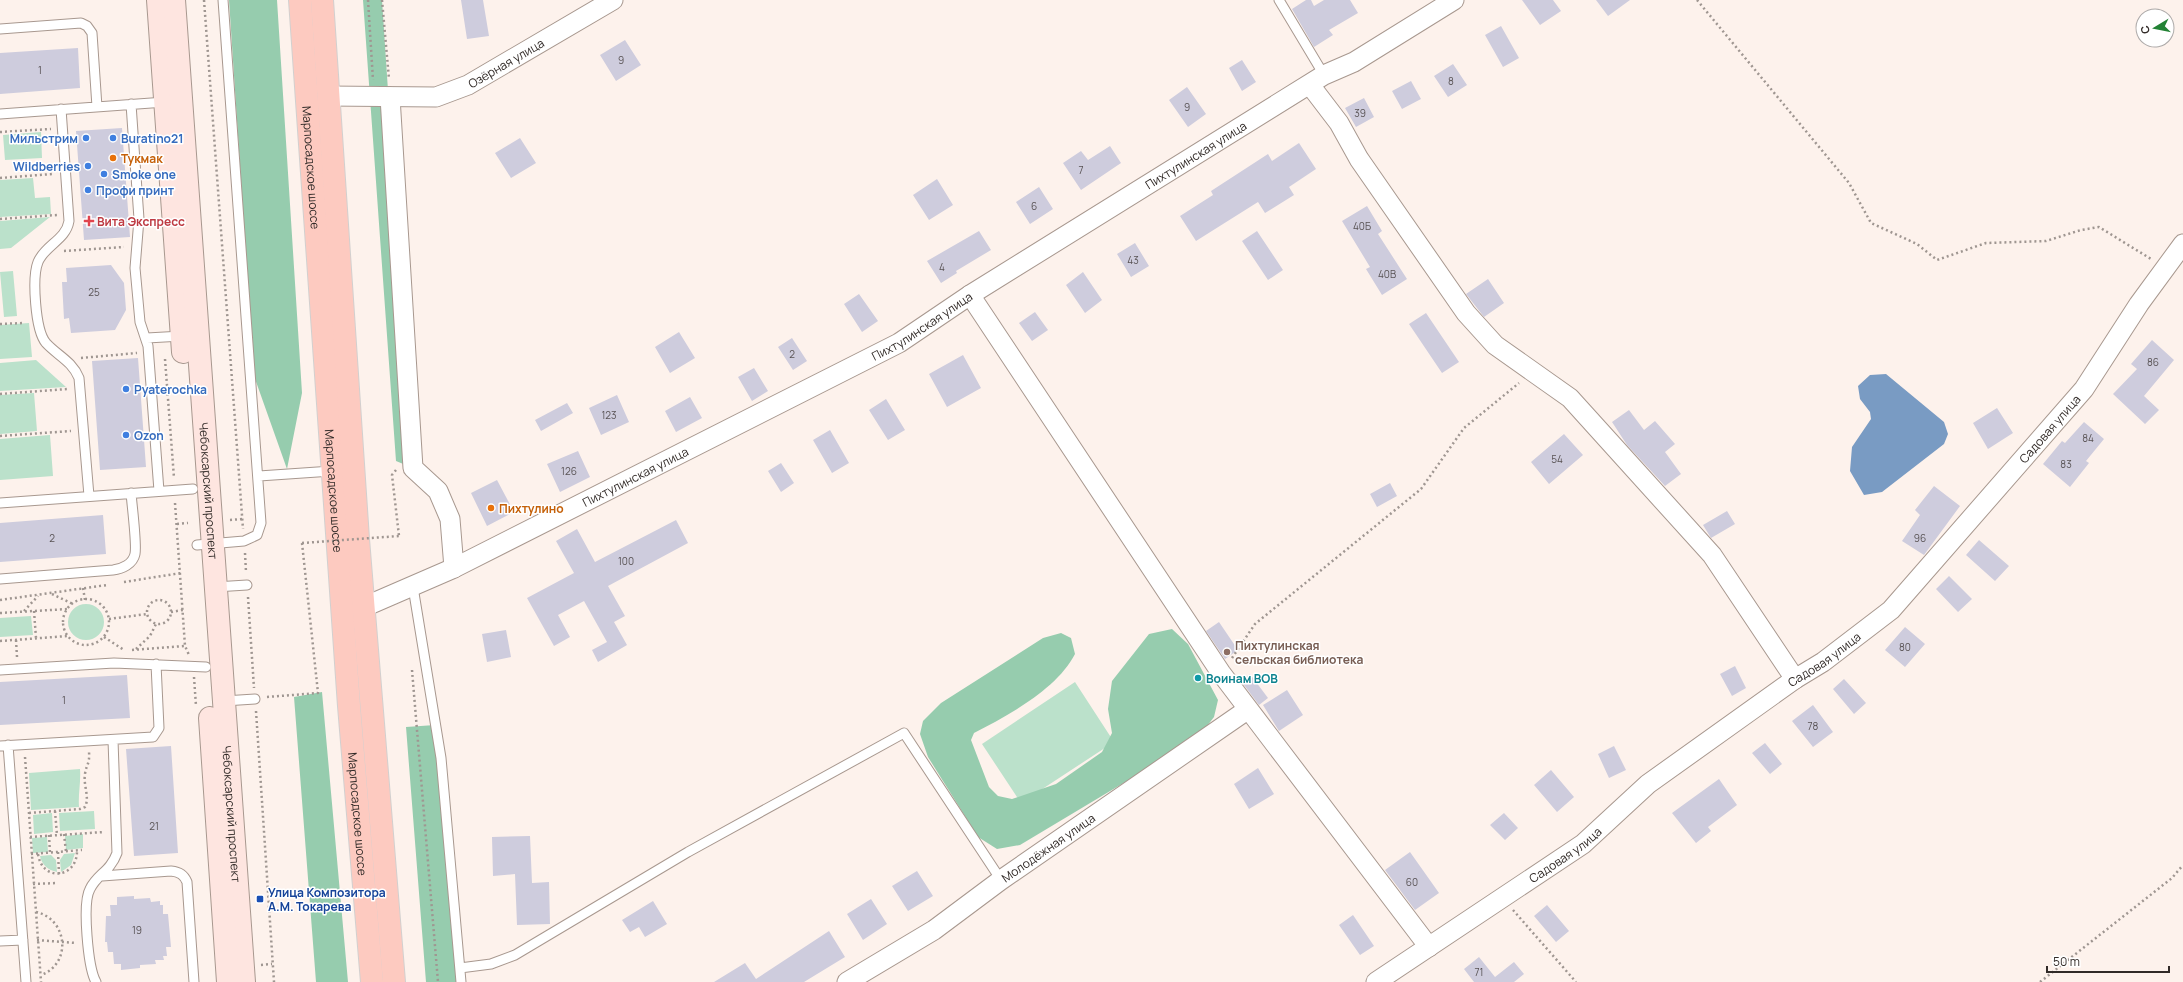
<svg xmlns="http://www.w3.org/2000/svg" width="2183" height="982" viewBox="0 0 2183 982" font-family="Manrope,sans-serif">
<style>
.green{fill:#bbe1cb}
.forest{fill:#96ccae}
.water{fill:#799bc3}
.building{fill:#ceccdd}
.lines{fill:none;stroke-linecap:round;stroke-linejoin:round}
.lane-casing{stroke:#a8988f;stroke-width:11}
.street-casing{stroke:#a8988f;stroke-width:21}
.secondary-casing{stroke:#a8988f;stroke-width:24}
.primary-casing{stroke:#d2d0cf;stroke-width:24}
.path{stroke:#9f9691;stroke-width:2.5;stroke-dasharray:2 3;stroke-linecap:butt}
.lane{stroke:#fff;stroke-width:9}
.street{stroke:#fff;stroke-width:19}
.secondary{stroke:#fee5e0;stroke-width:22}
.primary{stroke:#fdcac0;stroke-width:22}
.path-bridge{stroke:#9f9691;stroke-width:2.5;stroke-dasharray:2 3;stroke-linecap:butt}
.shop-dot{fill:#3f7fe0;stroke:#fff;stroke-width:1.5}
.food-dot{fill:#e8710a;stroke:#fff;stroke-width:1.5}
.health-dot{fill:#e0444e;stroke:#fff;stroke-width:1.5}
.education-dot{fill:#8d6e63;stroke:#fff;stroke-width:1.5}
.culture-dot{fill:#0f9aa8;stroke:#fff;stroke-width:1.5}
.transit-dot{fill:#1a4fb4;stroke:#fff;stroke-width:1.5}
.labels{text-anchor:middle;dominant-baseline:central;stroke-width:3;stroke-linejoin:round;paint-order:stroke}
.number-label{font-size:10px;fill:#585254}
.street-label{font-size:12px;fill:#312a27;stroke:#fff}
.shop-label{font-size:12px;font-weight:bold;fill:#366cbe;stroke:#fff;text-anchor:start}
.food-label{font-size:12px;font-weight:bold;fill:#c56008;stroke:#fff;text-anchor:start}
.health-label{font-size:12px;font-weight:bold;fill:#be3a42;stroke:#fff;text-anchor:start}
.education-label{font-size:12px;font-weight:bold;fill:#785e54;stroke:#fff;text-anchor:start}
.culture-label{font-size:12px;font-weight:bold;fill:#0d838f;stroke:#fff;text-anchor:start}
.transit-label{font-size:12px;font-weight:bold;fill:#164399;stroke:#fff;text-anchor:start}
</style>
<rect width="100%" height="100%" fill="#fdf2ec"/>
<path class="green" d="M41,132L42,158L5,160L3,135Z
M33,178L35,198L50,197L51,214L0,217V180Z
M50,217L11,248L0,249V221Z
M13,271L17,316L4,317L0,272Z
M29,323L32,357L0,359V325Z
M36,360L66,387L0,391V363Z
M34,393L37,431L0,434V395Z
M50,435L53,476L0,480V439Z
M68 622a18 18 0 1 1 36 0a18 18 0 1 1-36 0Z
M31,616L33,635L0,637V618Z
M1075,682L1114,742L1021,803L982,744Z
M80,769C81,783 78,794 79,807L31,810L29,773Z
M94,811L95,829L60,831L59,813Z
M52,813L53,832L34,834L33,815Z
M83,834V848L66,850L65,836Z
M47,837L48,852L33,853L32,838Z
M75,853L71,865L61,872L60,860L64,854Z
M51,855L56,860L57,872C48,870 42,865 40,856Z"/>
<path class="forest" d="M229,0H277L302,393L287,469L254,376Z
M363,0H382L413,468L396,461Z
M1172,629L1188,644L1218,700L1214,717L1197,739L1020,845L997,849L978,837L928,757L920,734L923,721L941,703L1043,638L1061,633L1071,638L1075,654C1057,689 1009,715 974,733L971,740L989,787L998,796L1012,799L1056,784L1102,752L1112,733L1108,709L1112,681L1149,634Z
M322,692L348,982H316L294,697Z
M435,725L457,982H426L406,727Z"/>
<path class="water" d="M1886,374L1944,422L1948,434L1944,444L1882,492L1864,495L1850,471L1852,447L1871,419L1870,412L1860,399L1858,386L1870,375Z"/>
<path class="building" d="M461,0H483L489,36L467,39Z
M1306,0H1311L1314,6L1324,0H1350L1358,13L1329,30L1333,35L1314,47L1292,9Z
M1522,0H1553L1561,11L1540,25Z
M1596,0H1630L1608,16Z
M1501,26L1519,58L1503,67L1485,35Z
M625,40L641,65L616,81L600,55Z
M78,48L80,88L0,94V53Z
M1242,60L1256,82L1242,91L1229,68Z
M1453,64L1467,85L1448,97L1434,76Z
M1411,81L1421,99L1402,109L1392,91Z
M1187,87L1206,114L1188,127L1169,100Z
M1364,98L1374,117L1356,127L1345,108Z
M122,128L130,237L84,240L76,131Z
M520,138L536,163L511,178L495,153Z
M1299,143L1316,169L1289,187L1294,195L1265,213L1258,202L1196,241L1180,216L1213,195L1211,191L1268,154L1272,161Z
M1110,146L1121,163L1081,190L1063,163L1081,151L1088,160Z
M937,179L953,205L929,220L913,195Z
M1039,187L1053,209L1030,224L1016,202Z
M1367,206L1382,231L1378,234L1407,279L1382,295L1366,269L1370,267L1342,221Z
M979,231L991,250L956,271L957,273L941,283L927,261Z
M1257,231L1283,270L1268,280L1242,241Z
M1135,243L1149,266L1131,277L1117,254Z
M111,265L124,283L126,310L115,330L71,333L69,318L64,319L62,282H67L66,268Z
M1083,272L1102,300L1085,313L1066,285Z
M1488,279L1504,303L1484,317L1466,294Z
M859,294L878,321L862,332L844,304Z
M1035,312L1048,330L1032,341L1019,323Z
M1426,313L1459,362L1442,373L1409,324Z
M679,332L695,358L670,373L655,347Z
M792,338L807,361L793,370L778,347Z
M2152,340L2174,360L2144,396L2159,410L2145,424L2113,394L2137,369L2131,364Z
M963,355L981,388L947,407L929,374Z
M138,358L146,467L100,470L92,361Z
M754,368L768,391L752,401L738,377Z
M617,395L629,422L601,435L589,408Z
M690,397L702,418L676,432L665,411Z
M886,399L905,430L888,440L869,410Z
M567,403L573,413L541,431L535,420Z
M1997,408L2013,433L1988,449L1973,423Z
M1629,410L1644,430L1655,421L1675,444L1665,452L1681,474L1665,486L1627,445L1612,422Z
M2084,422L2104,439L2086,461L2089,463L2070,487L2043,464L2062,441L2065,443Z
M830,430L849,463L832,473L813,440Z
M1564,434L1583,455L1549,484L1531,462Z
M578,451L590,477L560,492L547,464Z
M781,463L794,483L781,492L768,471Z
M497,480L514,512L487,526L471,493Z
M1390,483L1397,496L1377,507L1370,494Z
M1934,486L1960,506L1924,555L1902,541L1920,515L1915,510Z
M1727,511L1735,524L1711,538L1703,525Z
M103,515L106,554L0,562V523Z
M676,520L688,543L608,586L625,616L614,622L627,645L598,662L592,650L607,642L584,601L558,615L570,637L554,646L527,598L574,573L556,541L577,529L595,562Z
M1979,540L2009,566L1995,581L1966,555Z
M1949,576L1972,599L1958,612L1936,589Z
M1219,622L1238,650L1225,659L1206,631Z
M1905,627L1925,644L1905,667L1885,650Z
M506,630L511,657L487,662L482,634Z
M1735,666L1746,688L1732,696L1720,674Z
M1250,674L1268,698L1259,705L1241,681Z
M127,675L130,718L0,725V682Z
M1844,679L1866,703L1854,714L1833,689Z
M1287,690L1303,715L1279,731L1263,705Z
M1813,705L1833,732L1813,747L1792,721Z
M1765,743L1782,764L1770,774L1752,753Z
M171,746L178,853L134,856L126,749Z
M1614,746L1626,770L1609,778L1598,754Z
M1258,768L1274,794L1249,809L1234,784Z
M1551,770L1574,797L1557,812L1534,785Z
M1719,779L1737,805L1708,827L1711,831L1696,843L1672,813Z
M1504,813L1518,828L1505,840L1490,825Z
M530,836L532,883L549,882L550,924L517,925L515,874L493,876L492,837Z
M1410,852L1439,893L1415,910L1385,870Z
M917,871L933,896L908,911L892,886Z
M134,896V899L150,898L151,902L160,901V905H163V914H168L171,947H166L167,956H163L164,960H155L156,964L140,965V968L121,970V964H114L113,952H108L107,942H105L106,916H111L110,905H117V897Z
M871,899L887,924L863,940L847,914Z
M653,901L667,924L645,937L639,927L630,932L622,920Z
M1547,905L1569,931L1556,942L1534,916Z
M1353,915L1374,946L1360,955L1339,925Z
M829,931L845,957L804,982H714L745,963L756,979Z
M1479,957L1495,977L1514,962L1524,974L1514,982H1474L1464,969Z"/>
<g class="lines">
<defs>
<path id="lane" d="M1279,0L1324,75
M0,29L81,23L87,26L92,33L97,107
M131,104L139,219L135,268L140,322L148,346L159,491
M61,109L69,221C66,240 45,245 38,262C32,277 35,330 46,343C58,356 72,361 79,378L89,496
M0,114L165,102
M147,338L182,336
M259,476L332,471
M0,503L193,489
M197,545L244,541L257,535L261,523L223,0
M0,579L113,570C122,569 133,564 135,554C137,544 132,506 131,493
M215,587L247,585
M413,587L441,758L461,982
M0,670L114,663L206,667
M224,701L255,699
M8,745L26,982
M0,746L153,737L159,728L156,664
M102,876L171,871C180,872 184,875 187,882L194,982
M0,941L23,940
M460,968L491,964L515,955L688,852L904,733L1001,880
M96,982C88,968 82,903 90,889C97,874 110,872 117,853L113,740"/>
<g id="street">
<path d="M1310,85L1339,123L1359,159L1466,313L1495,345L1570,398L1712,555L1795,679"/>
<path id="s1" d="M328,96L436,97L468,85L613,0"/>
<path d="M390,97L413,468L438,491L450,519L454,568"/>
<path d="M970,295L1221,673L1429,947"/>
<path id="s2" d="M364,607L454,568L899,343L970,295L1324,75L1354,62L1454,0"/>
<path id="s3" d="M847,982L934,930L1001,880L1247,710"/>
<path id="s4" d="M1376,982L1583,844L1648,784L1795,679L1823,662L1891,610L2084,389L2139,304L2183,244"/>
</g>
<g id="secondary">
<path d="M158,0L183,352"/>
<path id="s5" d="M174,0L244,982"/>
<path d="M210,718L228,982"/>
</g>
<g id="primary">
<path id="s6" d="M300,0L349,706L372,982"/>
<path d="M322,0L358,539L394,982"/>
</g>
</defs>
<use href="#lane" class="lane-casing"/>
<use href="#street" class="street-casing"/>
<use href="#secondary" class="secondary-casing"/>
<use href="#primary" class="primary-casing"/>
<path class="path" d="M204,0L243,529
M368,0L373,80
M382,0L389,79
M1697,0L1849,183L1871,223L1917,244L1937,260L1986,243L2046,241L2081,230L2099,227L2151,259
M0,132L51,129
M0,178L53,174
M0,219L57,215
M64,251L124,247
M0,324L25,323
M81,358L137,353
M165,359L174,478
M0,394L67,389
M0,436L71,431
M396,470L392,475L399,536
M175,503L185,646L189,655
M230,520L242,519
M177,524L188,523
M245,553L246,572
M124,582L181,573
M83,588L85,600
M52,594L73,604
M248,597L254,688
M63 622a23 23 0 1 1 46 0a23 23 0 1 1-46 0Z
M147 612a12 12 0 1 1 24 0a12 12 0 1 1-24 0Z
M0,600L107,585
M24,611L38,596
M34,611L36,638
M171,612L183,610
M0,613L68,609
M109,619L147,614
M104,637L124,650
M16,640L17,657
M0,641L68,636
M136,649L150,636L156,624
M132,650L185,646
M1232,658L1255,624L1421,489L1464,428L1519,383
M412,670L438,982
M194,677L196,706
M267,697L318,693L302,543
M256,711L274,982
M25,757L41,982
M55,811L57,835
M29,813L80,809L85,807C90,797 83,785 85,774C86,765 90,764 89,752
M64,834L66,852
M49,835L50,853
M30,837L104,832
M58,852L59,874
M31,854L82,850
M38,854C42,882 77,879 77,851
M33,884L58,883
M1513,910L1576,982
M36,912C68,919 72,964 41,975
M37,940L76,943
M261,965L272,964
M2040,982L2172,878L2183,865"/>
<use href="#lane" class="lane"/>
<use href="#street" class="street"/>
<use href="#secondary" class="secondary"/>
<use href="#primary" class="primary"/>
<path class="path-bridge" d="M302,543L399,536"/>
</g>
<g class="shop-dot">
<circle cx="86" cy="138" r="4"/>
<circle cx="113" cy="138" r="4"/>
<circle cx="88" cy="166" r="4"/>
<circle cx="104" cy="174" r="4"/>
<circle cx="88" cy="190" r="4"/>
<circle cx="126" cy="389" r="4"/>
<circle cx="126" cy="435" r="4"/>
</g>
<g class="food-dot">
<circle cx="113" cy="158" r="4"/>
<circle cx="491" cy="508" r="4"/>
</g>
<path class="health-dot" d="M87 215h4v4h4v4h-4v4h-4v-4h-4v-4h4z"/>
<circle class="education-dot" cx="1227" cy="652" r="4"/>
<circle class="culture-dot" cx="1198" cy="678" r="4"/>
<rect class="transit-dot" x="256" y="895" width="8" height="8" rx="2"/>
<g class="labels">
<g class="number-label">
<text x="621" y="60">9</text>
<text x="40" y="70">1</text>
<text x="1451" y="81">8</text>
<text x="1187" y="107">9</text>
<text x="1360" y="113">39</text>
<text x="1081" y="170">7</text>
<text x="1034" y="206">6</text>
<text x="1362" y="226">40Б</text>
<text x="1133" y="260">43</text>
<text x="942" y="267">4</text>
<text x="1387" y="274">40В</text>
<text x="94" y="292">25</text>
<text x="792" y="354">2</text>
<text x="2153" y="362">86</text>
<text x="609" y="415">123</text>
<text x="2088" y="438">84</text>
<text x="1557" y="459">54</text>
<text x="2066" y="464">83</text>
<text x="569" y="471">126</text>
<text x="52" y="538">2</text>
<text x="1920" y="538">96</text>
<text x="626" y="561">100</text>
<text x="1905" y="647">80</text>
<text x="64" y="700">1</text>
<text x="1813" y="726">78</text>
<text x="154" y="826">21</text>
<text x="1412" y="882">60</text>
<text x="137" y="930">19</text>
<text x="1479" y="972">71</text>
</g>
<g class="street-label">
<text stroke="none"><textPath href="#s1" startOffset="186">Озёрная улица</textPath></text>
<text stroke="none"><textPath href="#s2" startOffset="948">Пихтулинская улица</textPath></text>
<text stroke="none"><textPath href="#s6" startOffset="168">Марпосадское шоссе</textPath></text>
<text stroke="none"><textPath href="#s2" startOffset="625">Пихтулинская улица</textPath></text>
<text stroke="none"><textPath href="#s4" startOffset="877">Садовая улица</textPath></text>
<text stroke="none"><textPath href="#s2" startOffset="301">Пихтулинская улица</textPath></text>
<text stroke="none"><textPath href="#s5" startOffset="492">Чебоксарский проспект</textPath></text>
<text stroke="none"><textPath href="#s6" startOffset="492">Марпосадское шоссе</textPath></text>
<text stroke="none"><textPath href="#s4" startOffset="553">Садовая улица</textPath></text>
<text stroke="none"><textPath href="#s5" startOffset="816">Чебоксарский проспект</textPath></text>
<text stroke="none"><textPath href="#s6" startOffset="816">Марпосадское шоссе</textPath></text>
<text stroke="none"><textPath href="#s3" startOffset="242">Молодёжная улица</textPath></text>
<text stroke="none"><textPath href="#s4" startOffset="228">Садовая улица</textPath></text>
</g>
<g class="shop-label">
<text x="78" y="138" text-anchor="end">Мильстрим</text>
<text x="121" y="138">Buratino21</text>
<text x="80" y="166" text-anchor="end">Wildberries</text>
<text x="112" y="174">Smoke one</text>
<text x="96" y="190">Профи принт</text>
<text x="134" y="389">Pyaterochka</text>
<text x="134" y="435">Ozon</text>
</g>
<g class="food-label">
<text x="121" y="158">Тукмак</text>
<text x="499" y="508">Пихтулино</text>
</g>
<g class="health-label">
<text x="97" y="221">Вита Экспресс</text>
</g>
<g class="education-label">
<text x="1235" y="645">Пихтулинская<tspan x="1235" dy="14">сельская библиотека</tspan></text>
</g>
<g class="culture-label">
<text x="1206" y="678">Воинам ВОВ</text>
</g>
<g class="transit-label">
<text x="268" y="892">Улица Композитора<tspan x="268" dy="14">А.М. Токарева</tspan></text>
</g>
</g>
<g transform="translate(2155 28) rotate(260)"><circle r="19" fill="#ffffff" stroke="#adaaa9"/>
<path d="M0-3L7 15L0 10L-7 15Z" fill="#238235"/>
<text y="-6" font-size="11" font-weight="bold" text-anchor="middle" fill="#312a27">С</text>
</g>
<path d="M2047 966v6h122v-6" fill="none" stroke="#312a27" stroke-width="2"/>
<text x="2053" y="966" font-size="12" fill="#312a27" stroke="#ffffff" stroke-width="3" paint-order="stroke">50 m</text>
</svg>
